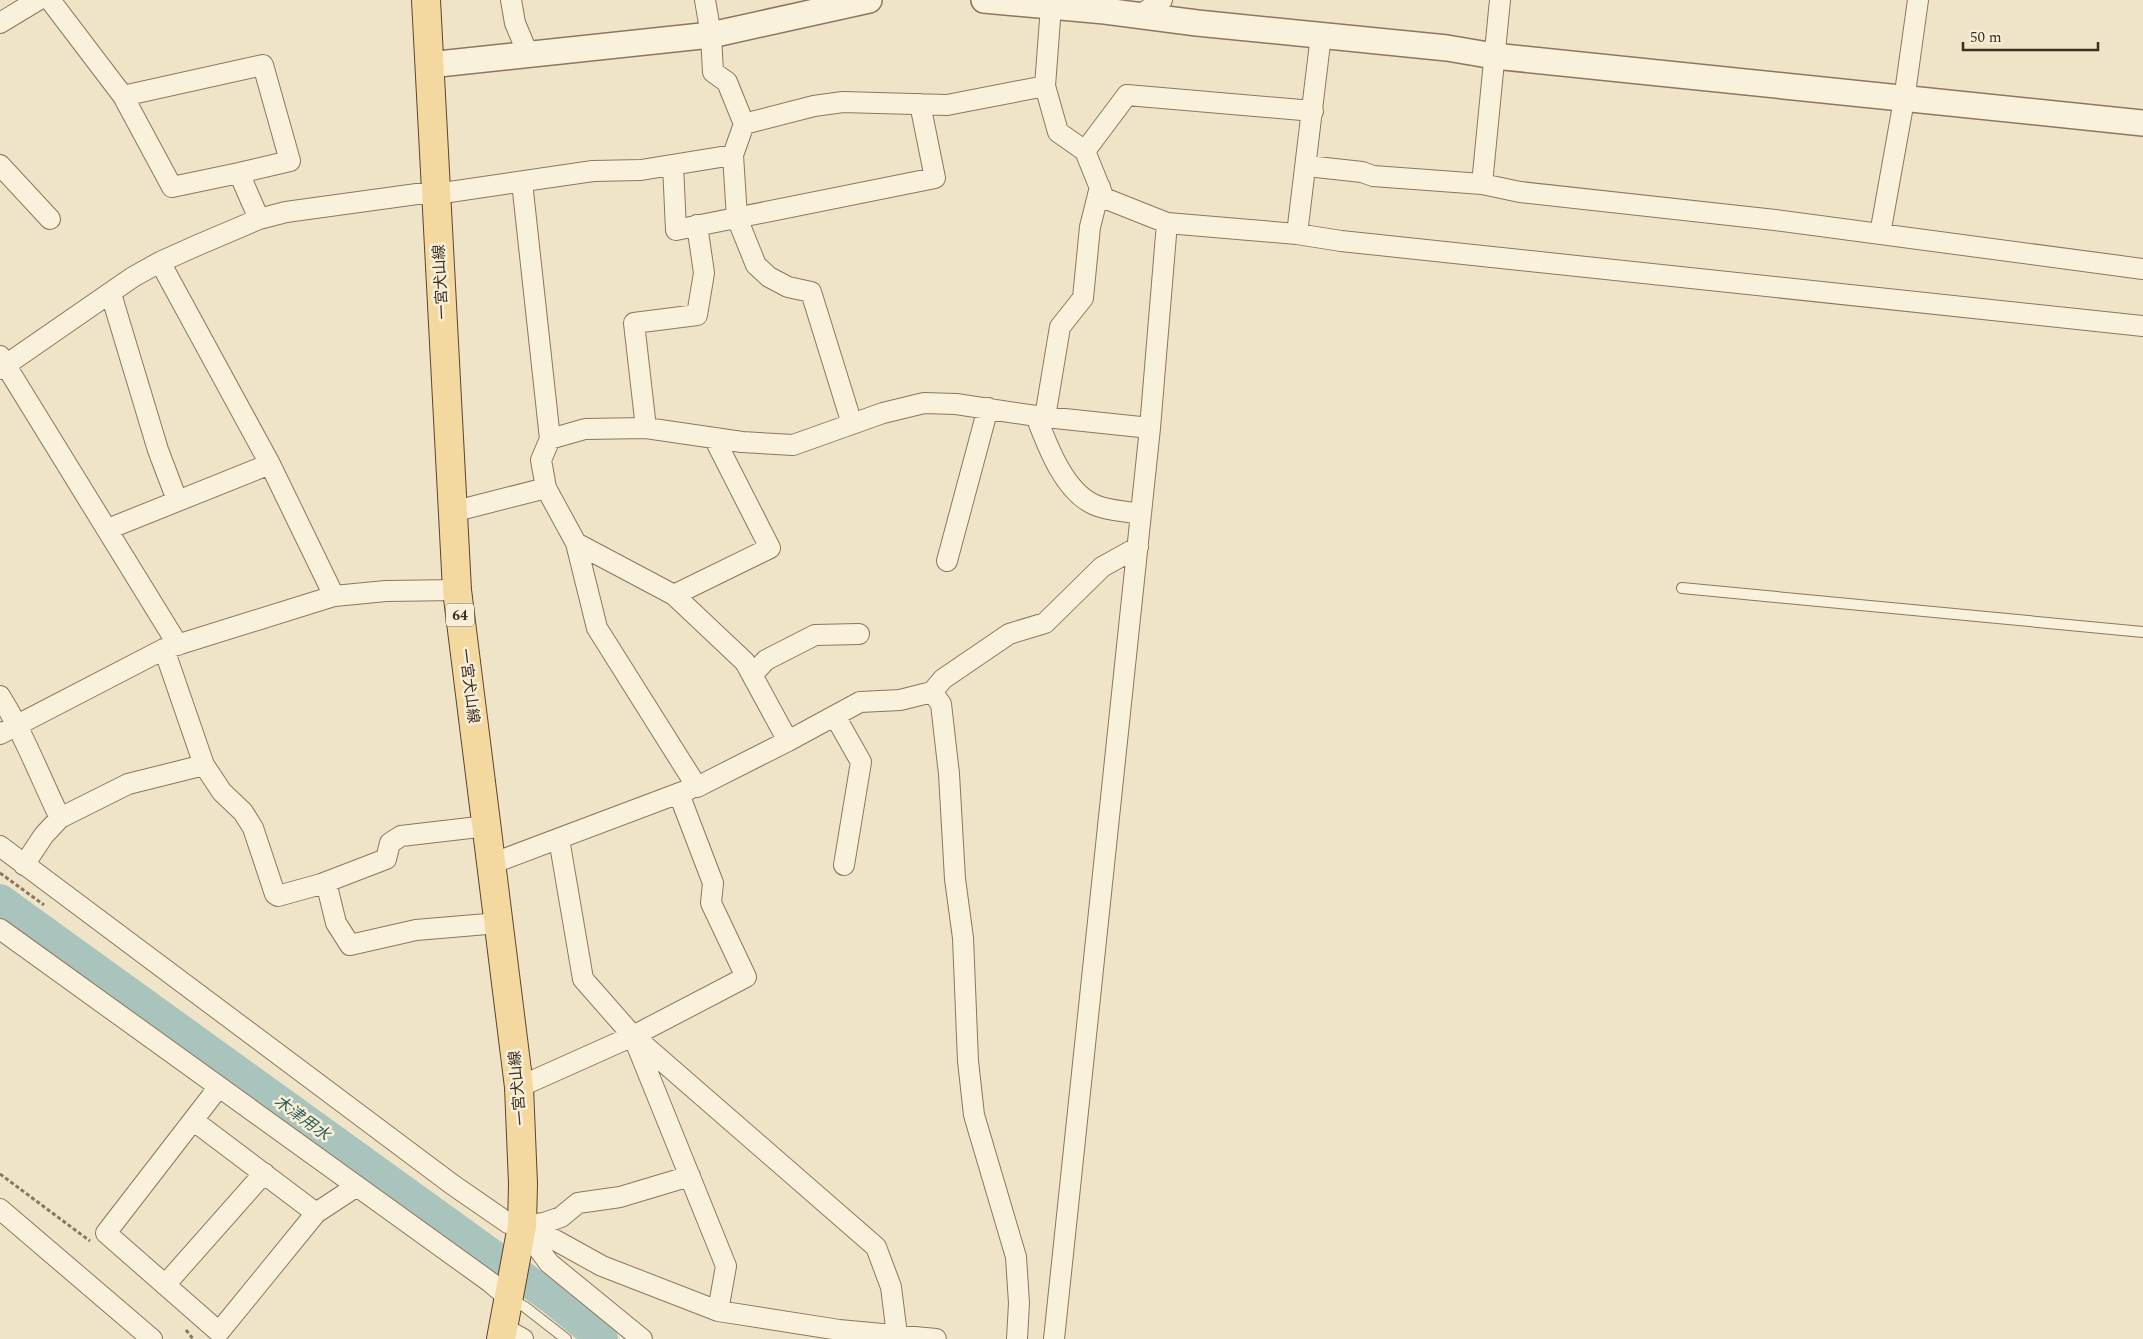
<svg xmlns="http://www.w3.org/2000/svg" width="2143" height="1339" viewBox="0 0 2143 1339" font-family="Spectral,'Noto Sans JP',serif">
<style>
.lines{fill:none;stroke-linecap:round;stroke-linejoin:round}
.river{stroke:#a9c4bc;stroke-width:32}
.service-casing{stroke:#8d765c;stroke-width:12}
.minor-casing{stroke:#8d765c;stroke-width:22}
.tertiary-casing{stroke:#8d765c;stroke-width:28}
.primary-casing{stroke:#5b4430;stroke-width:30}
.path{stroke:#8d765c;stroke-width:3;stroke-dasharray:4 2.5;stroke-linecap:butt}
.service{stroke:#faf1dc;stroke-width:10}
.minor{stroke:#faf1dc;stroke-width:20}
.tertiary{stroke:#faf1dc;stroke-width:25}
.primary{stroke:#f3d9a0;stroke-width:28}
.labels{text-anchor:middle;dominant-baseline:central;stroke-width:5;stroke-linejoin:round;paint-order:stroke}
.shield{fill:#f7eed8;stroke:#756857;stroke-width:1}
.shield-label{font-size:14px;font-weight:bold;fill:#3d2e20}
.street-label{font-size:15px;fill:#3d2e20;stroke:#f7eed8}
.water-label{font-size:16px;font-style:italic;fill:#2f5d5a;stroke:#f7eed8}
</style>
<rect width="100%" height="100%" fill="#f0e4c8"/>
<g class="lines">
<path class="river" d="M0,900L553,1299L602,1339"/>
<defs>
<path id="service" d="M1682,588L2143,632
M510,1299L525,1307L566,1339"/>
<path id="minor" d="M50,0L123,96L172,187L239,173L259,219
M511,0L515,23L528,54
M705,0L711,35L713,72L727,82L744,124
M1051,6L1045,86L1058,132L1085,151L1104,198L1167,223L1297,234L1341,241L2143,326
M1140,15L1162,0
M0,23L38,0
M123,96L263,65L290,161L239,173
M1085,151L1127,95L1313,111
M733,155L737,218L756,265L769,277L788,287L811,292L852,424
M0,165L50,219
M673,165L676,230L935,178L920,104
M1307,166L1362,172L1373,176L1482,184L1520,192L1775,220L2143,269
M522,182L550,439
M1482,184L1500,0
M1297,234L1321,35
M1880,234L1904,100L1918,0
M160,262L270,464L334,596
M111,294L158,450L177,500
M0,356L178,645
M0,369L133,277L160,262L198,245L259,219L286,212L417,194H436L593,171L641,170L733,155L744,124L814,106L843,102L947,105L1045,86
M1036,416C1047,445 1064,492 1095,505C1108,511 1127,511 1141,514
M1045,417L1060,327L1083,298L1090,227L1100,187
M646,428L634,323L697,315L704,273L697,225
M546,488L576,543L674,595L745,662L788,741L697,787L597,628L576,543
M452,512L546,488L541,460L550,439L585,429L646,428L742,442L793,445L883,413L924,403L956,404L1036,416L1150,428
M108,529L270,464
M947,561L988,408
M674,595L770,548L714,438
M752,675L766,660L815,635L859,634
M932,692L941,704L949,774L955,879L963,938L968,1061L974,1115L1016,1257L1019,1303L1017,1339
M0,696C24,734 40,777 60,818L128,784L204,765L164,649
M835,716L861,762L844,865
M0,734L164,649L334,596L386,591L457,590
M788,741L860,702L900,700L932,692L943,679L1009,634L1045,623L1102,567L1138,547
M204,765L222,792L243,812L253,828L275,894L278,896L321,884L386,859L390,843L401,836L487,826
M559,839L583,979L633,1036L726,1266L718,1311
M0,846L453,1185L508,1223L555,1240L602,1266L718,1311L839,1330L936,1339
M491,864L690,789
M24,865L44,835L60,818
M326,882L336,923L350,945L416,930L499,923
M0,929L490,1282L509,1298
M637,1039L876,1247L891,1287L897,1335
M519,1087L633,1036L746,977L711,903L713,883L679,794
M218,1088L106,1233L219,1332L316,1213
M194,1121L316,1213L357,1186
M0,1209L152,1339
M522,1226L544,1223L561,1217L578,1203L620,1197L690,1176
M523,1228L549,1263L642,1339
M165,1285L264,1173
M503,1328L523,1339
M1054,1339L1150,428L1167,223"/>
<path id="tertiary" d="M984,0L1105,11L1197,23L1447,48L1494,56L2143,123
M429,65L711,35L869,0"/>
<path id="primary" d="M426,0L457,590L519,1087L523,1184L522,1226L501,1339"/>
</defs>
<use href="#service" class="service-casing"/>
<use href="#minor" class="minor-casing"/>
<use href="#tertiary" class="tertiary-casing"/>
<use href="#primary" class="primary-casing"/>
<path class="path" d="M0,873L44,905
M0,1174L90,1241
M186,1330L193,1339"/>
<use href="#service" class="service"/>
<use href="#minor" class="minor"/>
<use href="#tertiary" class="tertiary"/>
<use href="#primary" class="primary"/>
</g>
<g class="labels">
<rect class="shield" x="446" y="603.5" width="28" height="23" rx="4"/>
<g class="shield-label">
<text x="460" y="615">64</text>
</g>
<g class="street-label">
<text transform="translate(441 282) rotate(-93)">一宮犬山線</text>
<text transform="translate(469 686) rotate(83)">一宮犬山線</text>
<text transform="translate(518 1088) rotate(-95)">一宮犬山線</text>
</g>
<g class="water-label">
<text transform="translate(302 1118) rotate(36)">木津用水</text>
</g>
</g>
<path d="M1963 42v8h135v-8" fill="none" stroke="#3d2e20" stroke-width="2.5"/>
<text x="1970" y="42" font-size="15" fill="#3d2e20" stroke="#f7eed8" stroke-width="4" paint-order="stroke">50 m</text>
</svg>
